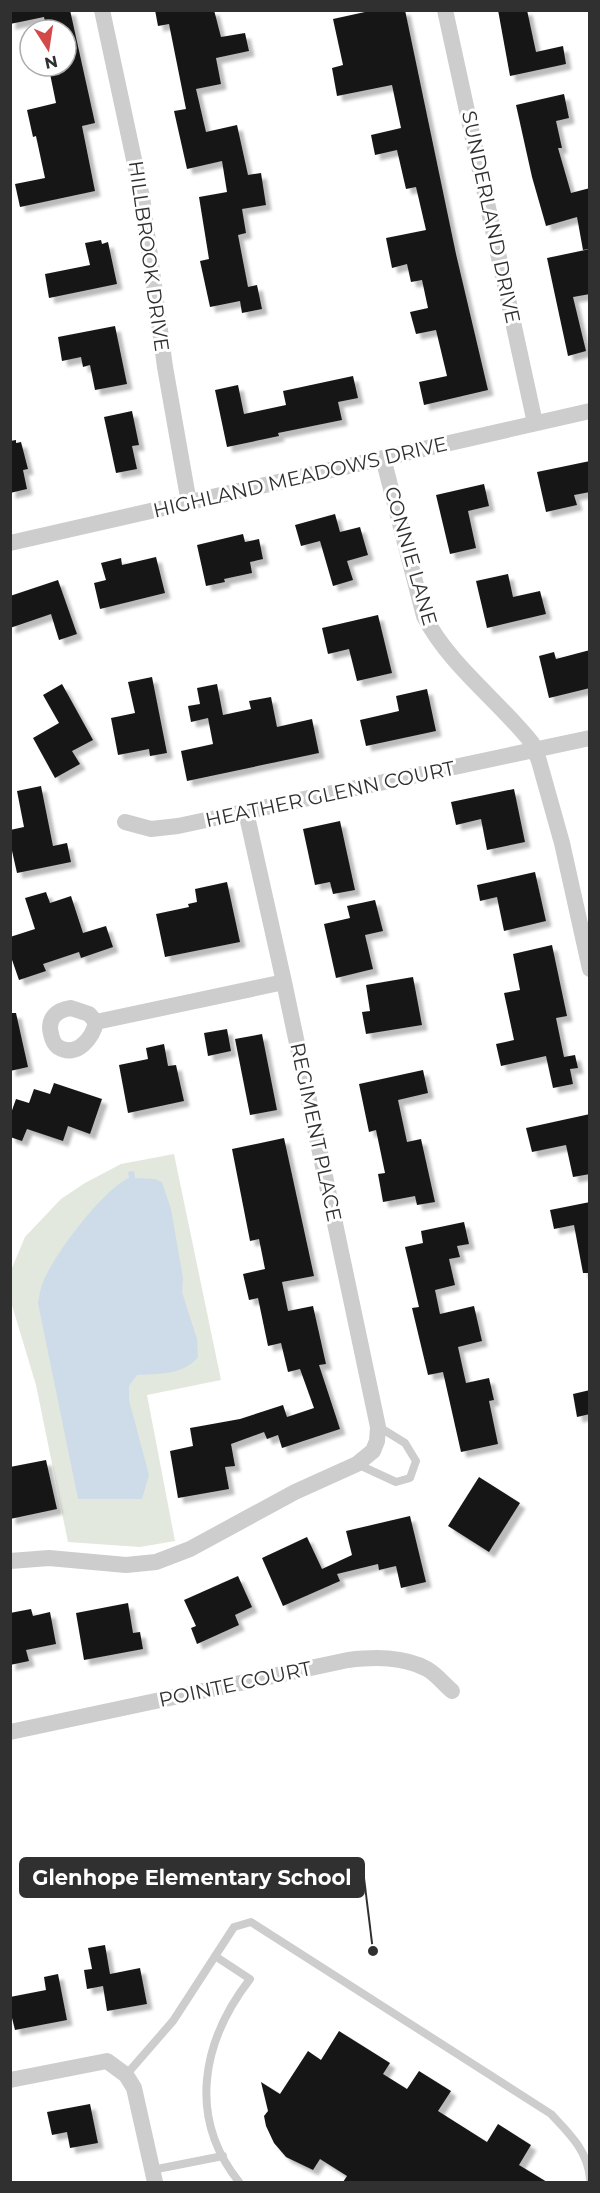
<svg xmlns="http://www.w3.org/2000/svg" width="600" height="2193" viewBox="0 0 600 2193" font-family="Montserrat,sans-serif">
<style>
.green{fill:#e2e8dd}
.water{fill:#cedce9}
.building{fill:#171717;filter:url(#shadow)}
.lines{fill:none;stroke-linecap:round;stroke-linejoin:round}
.service{stroke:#cdcdcd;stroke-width:8}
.minor{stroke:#cdcdcd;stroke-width:16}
.labels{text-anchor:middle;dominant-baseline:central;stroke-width:6;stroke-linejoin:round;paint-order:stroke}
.street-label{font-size:20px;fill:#303030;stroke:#fff}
.leader{fill:none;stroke:#303030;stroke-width:2}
.callout-dot{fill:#303030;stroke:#fff;stroke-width:2}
.callout{fill:#303030;stroke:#303030;stroke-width:2}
.callout-label{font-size:21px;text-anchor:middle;font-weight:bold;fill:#fff}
</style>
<defs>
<filter id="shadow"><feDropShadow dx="5.5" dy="5.5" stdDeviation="1.5" flood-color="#0004"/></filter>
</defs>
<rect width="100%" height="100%" fill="#fff"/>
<path class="green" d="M174,1154L221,1380L147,1395L175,1541L140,1547L68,1542L36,1385L11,1302L12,1268L25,1237L61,1199L85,1183L121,1164Z"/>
<path class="water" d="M134,1171L135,1178L155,1179L162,1182L171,1209L183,1278L182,1292L197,1339L198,1357C184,1375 158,1374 137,1375L129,1386V1400L149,1475L142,1499H78L38,1303C39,1297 40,1291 42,1285C51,1258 103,1189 129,1178L128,1172Z"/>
<path class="building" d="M10,10H70L95,123L82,126L95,191L20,207L15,184L45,178L36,136L33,137L27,110L56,103L49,69L66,66V30H47L44,17L10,24Z
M155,10H214L221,37L245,33L249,51L216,58L221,84L196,89L206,132L237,125L248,175L261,173L266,205L242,209L246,233L238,235L248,287L257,285L262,309L242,313L240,301L210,307L200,261L209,259L199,197L227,192L222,161L187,169L174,111L186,109L169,24L158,26Z
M374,10H405L456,254L488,390L424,405L419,382L447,376L436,330L416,334L410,312L428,308L422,280L411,282L407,264L392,268L386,238L426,230L416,187L406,189L397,150L375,155L371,135L401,128L392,85L337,96L332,68L343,65L333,19Z
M498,10H527L536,52L563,46L566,64L510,76Z
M564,94L569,118L556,121L562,148H558L571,193L590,188V249L583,250L577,217L546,226L532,177L516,105Z
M101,240L102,244L108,242L117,284L49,298L45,274L90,265L85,243Z
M590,249V294L573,297L586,351L568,356L547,258Z
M115,326L127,384L95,390L90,365L83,367L81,357L62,361L58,337Z
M353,376L358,398L338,402L342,420L278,433L279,436L227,447L215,390L238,385L244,414L286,405L283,391Z
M132,411L139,445L132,446L137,469L116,473L104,417Z
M16,440V443L21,442L28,469L23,470L27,489L10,493V441Z
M590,461V492L574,495L577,505L546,512L537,472Z
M484,484L489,506L468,511L476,548L450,554L436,495Z
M335,514L340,532L360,527L368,555L347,561L353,580L333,586L320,541L301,546L295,525Z
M243,534L245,542L259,539L263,559L250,562L252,573L224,579L225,582L206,586L197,545Z
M156,557L165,593L100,609L94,583L106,580L101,563L121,558L122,565Z
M508,574L513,597L540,591L546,614L487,628L476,581Z
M58,580L77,634L59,640L51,614L10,628V596Z
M378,615L392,673L357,681L349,649L328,654L322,628Z
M590,650V688L549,698L539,656L554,652L556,659Z
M152,677L167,753L150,756L149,749L118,755L111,718L135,713L128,682Z
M62,684L93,740L72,751L80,764L55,778L33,738L59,723L43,695Z
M217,684L223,715L251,709L249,701L271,697L277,727L312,719L319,753L187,781L181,751L213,744L208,718L191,722L188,706L200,704L197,688Z
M427,689L436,731L366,746L360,720L399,711L396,696Z
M41,786L53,846L67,843L71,862L17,873L10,842V830L24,827L17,791Z
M514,789L525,842L487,850L481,819L456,825L451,802Z
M340,821L355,890L333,894L330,882L315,885L303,829Z
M535,872L546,921L504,931L497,897L480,901L477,885Z
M227,882L240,942L165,957L156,914L189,907L188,904L197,902L195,889Z
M46,892L50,903L71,896L83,933L106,926L113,947L81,958L79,952L43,964L46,971L19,980L10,954V937L35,929L25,898Z
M375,900L383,931L365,935L373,969L336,978L324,924L350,918L347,906Z
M552,945L567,1016L556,1018L564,1057L575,1055L578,1068L570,1069L573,1084L553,1088L546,1056L501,1066L496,1044L514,1040L504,993L520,990L513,954Z
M413,977L422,1025L366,1034L362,1012L370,1011L366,985Z
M10,1013H16L28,1067L10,1071Z
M227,1029L231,1051L208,1056L204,1033Z
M262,1034L277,1110L250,1115L235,1039Z
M164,1044L168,1066L176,1065L184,1101L128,1113L119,1065L148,1059L146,1048Z
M423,1070L428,1093L398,1100L407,1142L421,1139L435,1202L417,1205L415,1196L383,1202L378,1174L385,1173L376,1130L369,1132L359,1084Z
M54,1083L102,1099L90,1134L68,1126L63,1141L27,1129L22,1141L10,1137V1116L16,1099L29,1103L34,1089L50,1094Z
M590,1114V1174L573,1177L566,1145L532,1152L526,1128Z
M284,1138L314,1276L282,1282L288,1311L313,1306L326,1364L319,1365L340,1429L282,1448L278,1435L267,1439L264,1432L231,1444L235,1466L225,1467L229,1489L178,1498L170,1451L193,1446L190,1428L240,1419L283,1405L287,1417L314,1408L300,1369L288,1372L281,1343L268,1346L258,1298L249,1300L243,1274L265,1269L259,1239L250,1241L232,1149Z
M590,1202V1273H583L574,1225L554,1229L550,1210Z
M464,1222L469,1244L457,1246L460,1257L449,1259L455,1285L435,1290L440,1314L474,1306L482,1341L458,1347L466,1383L489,1378L494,1400L489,1401L498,1444L461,1452L443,1372L428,1375L412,1308L419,1307L405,1247L423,1243L421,1231Z
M590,1390V1414L577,1417L573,1394Z
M46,1460L57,1509L10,1519V1467Z
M479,1477L520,1503L489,1552L448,1526Z
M410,1516L426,1582L401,1588L396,1566L379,1570L378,1564L337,1574L340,1581L283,1606L262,1558L307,1537L322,1569L352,1555L346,1531Z
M238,1576L252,1607L235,1615L239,1625L197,1644L191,1628L196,1626L184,1600Z
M128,1603L133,1633L140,1632L143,1649L84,1660L76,1613Z
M31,1609L33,1616L50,1612L56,1644L26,1650L29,1661L10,1665V1613Z
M105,1945L110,1974L140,1968L147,2004L107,2011L103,1986L87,1989L84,1970L92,1969L88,1948Z
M58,1974L67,2020L15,2030L10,2010V1997L46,1990L44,1977Z
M339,2031L390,2063L383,2074L407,2089L419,2071L451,2091L438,2111L487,2142L498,2124L531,2145L519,2165L547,2182H343L347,2176L320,2159L313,2170L286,2157L274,2143L266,2126L264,2116L268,2111L261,2082L280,2094L308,2051L321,2060Z
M90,2104L98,2143L70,2148L67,2132L52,2135L47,2112Z"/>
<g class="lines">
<path class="service" d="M357,1464L396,1482L410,1478L416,1461L405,1443L379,1427
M215,1956L250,1979C202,2041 187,2117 239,2182
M126,2075L173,2021L234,1927L251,1922L551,2114C569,2133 588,2151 590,2179
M152,2170L223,2156"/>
<path class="minor" d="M102,10L142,197L165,367L189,503
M445,10L535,423
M383,458L424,616C450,666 498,700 532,743L539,761L562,843L590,969
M10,543L590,411
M125,822L151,829L178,826L590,738
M71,1008L89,1014L96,1022C93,1037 77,1059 58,1047C54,1044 52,1039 51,1034C47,1019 56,1010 71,1008Z
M96,1022L284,982
M10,1561L49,1558L126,1565L156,1562L190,1549L295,1492L357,1464L373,1451L377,1441L378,1427L284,982L246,812
M10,1732L348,1660C374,1657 403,1656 427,1669C436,1674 444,1684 452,1691
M10,2080L107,2061L126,2075L134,2088L155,2182"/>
</g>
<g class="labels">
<g class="street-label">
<text transform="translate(491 217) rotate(78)">SUNDERLAND DRIVE</text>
<text transform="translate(149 256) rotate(82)">HILLBROOK DRIVE</text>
<text transform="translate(300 477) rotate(-13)">HIGHLAND MEADOWS DRIVE</text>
<text transform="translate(411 556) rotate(74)">CONNIE LANE</text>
<text transform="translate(330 794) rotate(-12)">HEATHER GLENN COURT</text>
<text transform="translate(316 1132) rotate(78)">REGIMENT PLACE</text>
<text transform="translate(235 1684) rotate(-12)">POINTE COURT</text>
</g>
</g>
<path class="leader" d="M373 1951L364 1878"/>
<circle class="callout-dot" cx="373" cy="1951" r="6"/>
<rect class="callout" x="20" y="1858" width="344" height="39" rx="6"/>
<g class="callout-label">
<text x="192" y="1885">Glenhope Elementary School</text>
</g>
<rect width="600" height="2193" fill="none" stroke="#303030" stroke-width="24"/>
<g transform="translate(48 48) rotate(168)"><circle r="28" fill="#ffffff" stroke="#acacac" stroke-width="1.5"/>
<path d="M0-4.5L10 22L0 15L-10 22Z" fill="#d24947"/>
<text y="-9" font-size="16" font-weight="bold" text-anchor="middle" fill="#303030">N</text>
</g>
</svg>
